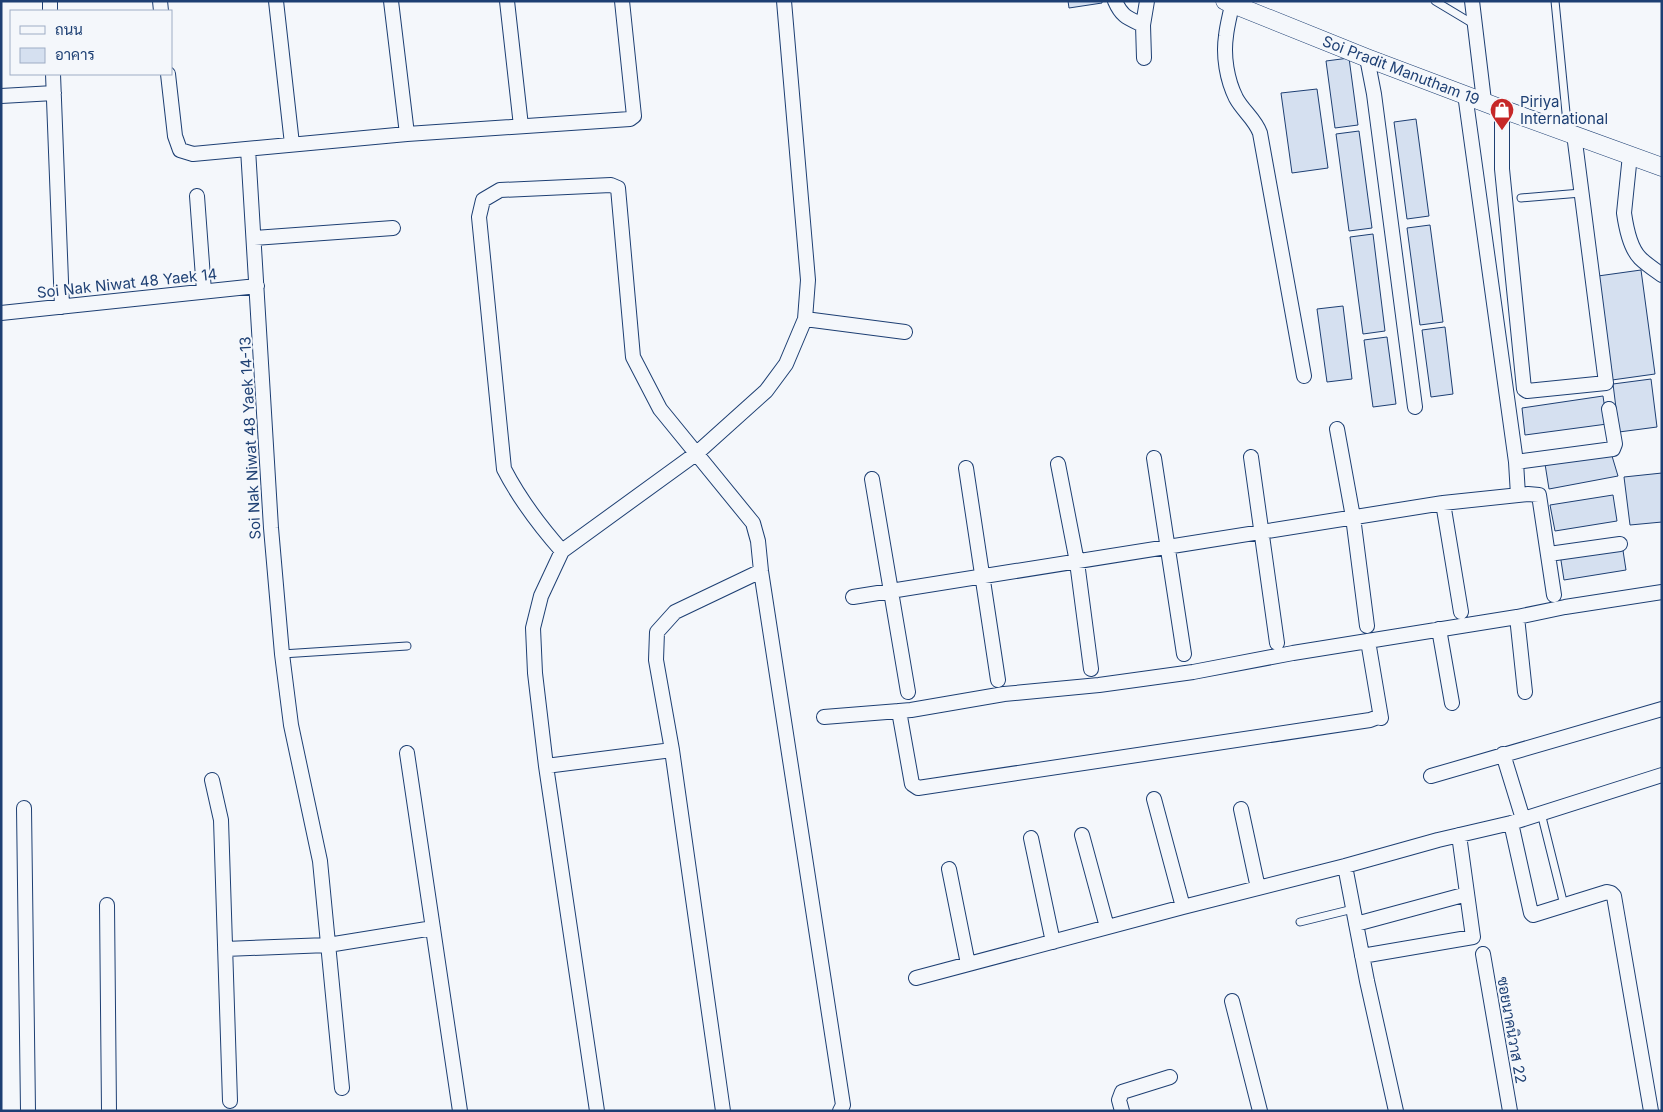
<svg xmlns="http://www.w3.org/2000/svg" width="1663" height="1112" viewBox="0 0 1663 1112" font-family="Inter,Sarabun,sans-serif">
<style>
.building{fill:#d5e0f0;stroke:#1d3f73}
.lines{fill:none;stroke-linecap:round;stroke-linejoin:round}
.service-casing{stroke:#1d3f73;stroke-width:9}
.minor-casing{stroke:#1d3f73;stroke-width:16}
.tertiary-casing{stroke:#1d3f73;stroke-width:19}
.service{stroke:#f4f7fb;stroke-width:7}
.minor{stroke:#f4f7fb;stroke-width:14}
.tertiary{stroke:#f4f7fb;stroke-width:18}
.labels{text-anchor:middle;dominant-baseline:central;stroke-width:4;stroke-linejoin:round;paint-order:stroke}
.street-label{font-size:15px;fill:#1d3f73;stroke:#f4f7fb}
.poi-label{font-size:15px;fill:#1d3f73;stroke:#f4f7fb;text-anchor:start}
</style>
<rect width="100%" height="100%" fill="#f4f7fb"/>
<path class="building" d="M1068,1H1102V3L1069,8Z
M1349,58L1358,125L1335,128L1326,61Z
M1317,89L1328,168L1292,173L1281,93Z
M1416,119L1429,216L1407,219L1394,122Z
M1359,131L1372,228L1349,231L1336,134Z
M1430,225L1443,322L1420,325L1407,228Z
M1373,234L1385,331L1363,334L1350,237Z
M1641,270L1655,374L1612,380L1598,276Z
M1343,306L1352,379L1327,382L1317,309Z
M1445,327L1453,394L1431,397L1422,330Z
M1387,337L1396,404L1373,407L1364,340Z
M1651,379L1657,427L1619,432L1613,384Z
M1603,396L1607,424L1525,435L1522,408Z
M1612,456L1618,476L1549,489L1545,464Z
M1662,473V522L1630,525L1624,477Z
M1613,495L1617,521L1555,531L1550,505Z
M1622,544L1626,570L1564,580L1560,554Z"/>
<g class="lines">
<defs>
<path id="service" d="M1435,1L1475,25
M1555,1L1568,133
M1521,198L1581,193
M282,654L407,646
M1541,813L1564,905
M1300,922L1353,909"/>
<path id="minor" d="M50,1V11
M160,1L161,11
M276,1L292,144
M391,1L407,134
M507,1L521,126
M1115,1C1122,17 1128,18 1143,25
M1472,1L1484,101
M1232,5C1230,15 1227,26 1226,36C1223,56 1227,80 1236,98C1243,111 1255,119 1260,133L1304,376
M1144,58L1143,25L1147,1
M1367,58L1374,94L1415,407
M53,74L62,307
M168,74L175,136L180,150L193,154L407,134L630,119L634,116L622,1
M1465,94L1516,462L1518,495
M1,96L54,93
M1502,109V169L1524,389L1527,391L1606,383L1574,134
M248,149L271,528L282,654L291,725L320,861L342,1088
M1630,155L1624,213C1626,227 1630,248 1640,258C1646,264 1655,270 1662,275
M197,196L204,291
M254,238L393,228
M1,313L257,286
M805,319L905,332
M1337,429L1353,517L1367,626
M1251,457L1277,643
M1154,458L1184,654
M1516,462L1613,449L1615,444L1609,409
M1058,464L1077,562L1091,669
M966,468L998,680
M872,479L908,692
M1443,503L1461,612
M562,551C539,525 520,500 504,469L479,217L483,200L500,190L611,185L618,188L633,357L660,409L753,523L758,541L761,571L843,1105L840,1111
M1549,554L1620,544
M853,597L1443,503L1528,494L1539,495L1554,595
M1517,617L1525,692
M1439,629L1452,703
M1368,641L1381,718L1378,717L1370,720L918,788L912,784L899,711L911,710L1004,694L1099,685L1193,672L1293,653L1517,617L1565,607L1662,592
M824,717L899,711
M407,753L460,1111
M1503,754L1523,819
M546,766L672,750
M1431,776L1662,709
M212,780L221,820L230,1101
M1154,799L1183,907
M24,808L28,1111
M1241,809L1258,888
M1511,823L1531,913L1533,915L1607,892L1611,893L1614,896L1651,1111
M1082,835L1107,927
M1031,838L1053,942
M1345,866L1367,981L1396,1111
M949,869L968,964
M107,905L109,1111
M1356,924L1467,894
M225,949L328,945L433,928
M1483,954L1510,1111
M1362,956L1473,937L1459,835
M916,978L1183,907L1345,866L1438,840L1511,823L1662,775
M1232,1001L1260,1111
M597,1111L546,766L535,673L533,628L541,596L562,551L697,453L766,391L786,364L805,319L808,280L784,1
M723,1111L672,750L656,660L657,632L675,612L761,571
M1122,1111L1119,1100L1122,1092L1170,1077"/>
<path id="tertiary" d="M1225,1L1367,58L1502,109L1662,167"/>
</defs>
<use href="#service" class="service-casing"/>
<use href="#minor" class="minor-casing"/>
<use href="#tertiary" class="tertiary-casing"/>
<use href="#service" class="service"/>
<use href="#minor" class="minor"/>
<use href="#tertiary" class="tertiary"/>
</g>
<defs>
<symbol id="shop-pin" viewBox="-11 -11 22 30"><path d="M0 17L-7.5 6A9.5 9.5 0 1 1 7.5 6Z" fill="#c62828" stroke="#f4f7fb"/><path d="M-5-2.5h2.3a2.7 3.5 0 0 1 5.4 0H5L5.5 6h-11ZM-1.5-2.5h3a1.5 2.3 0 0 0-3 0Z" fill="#fff"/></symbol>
</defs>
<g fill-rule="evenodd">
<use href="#shop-pin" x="1488" y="96" width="28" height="38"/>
</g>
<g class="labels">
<g class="street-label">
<text transform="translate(1401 70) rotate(21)">Soi Pradit Manutham 19</text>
<text transform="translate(127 283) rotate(-6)">Soi Nak Niwat 48 Yaek 14</text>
<text transform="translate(250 438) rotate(-93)">Soi Nak Niwat 48 Yaek 14-13</text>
<text transform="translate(1512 1030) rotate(80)">ซอยนาคนิวาส 22</text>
</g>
<g class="poi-label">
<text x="1520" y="101">Piriya<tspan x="1520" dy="17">International</tspan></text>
</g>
</g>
<rect width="1663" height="1112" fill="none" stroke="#1d3f73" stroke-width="5"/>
<rect x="10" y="10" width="162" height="65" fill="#f4f7fb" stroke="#9eadc5"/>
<rect x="20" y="26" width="25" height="8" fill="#f4f7fb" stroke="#9eadc5"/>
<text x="55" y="35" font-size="15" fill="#1d3f73">ถนน</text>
<rect x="20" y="48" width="25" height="15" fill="#d5e0f0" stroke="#9eadc5"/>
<text x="55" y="60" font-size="15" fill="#1d3f73">อาคาร</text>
</svg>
